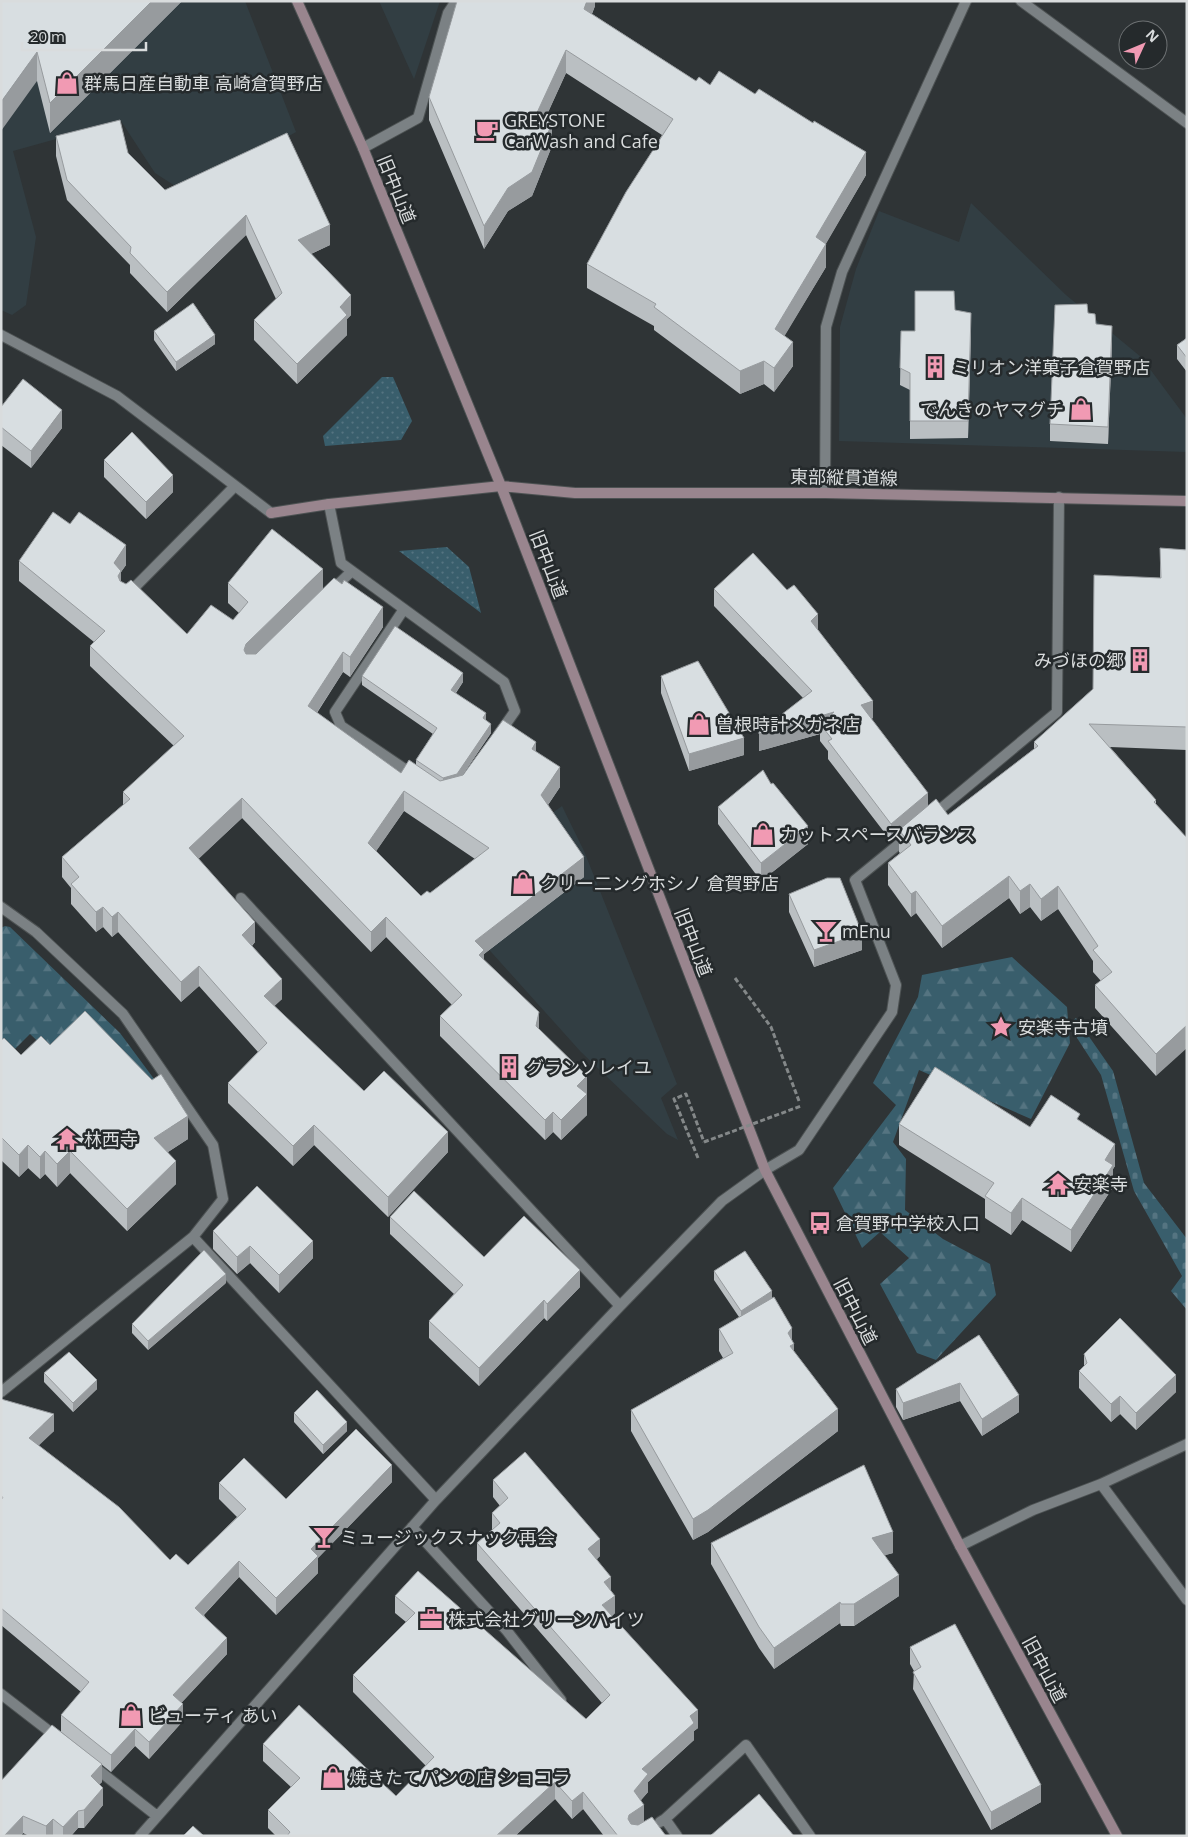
<svg xmlns="http://www.w3.org/2000/svg" width="1188" height="1837" viewBox="0 0 1188 1837" font-family="'Open Sans','Noto Sans JP',sans-serif">
<style>
.built{fill:#323e43}
.grass{fill:url(#grass-dots)}
.forest{fill:url(#forest-firs)}
.cemetery{fill:url(#cemetery-stones)}
.lines{fill:none;stroke-linecap:round;stroke-linejoin:round}
.street-casing{stroke:#4d5253;stroke-width:12}
.secondary-casing{stroke:#4d5253;stroke-width:12}
.path{stroke:#848889;stroke-width:3;stroke-dasharray:5 2.5;stroke-linecap:butt}
.street{stroke:#7b8184;stroke-width:10}
.secondary{stroke:#99858e;stroke-width:10}
.path-bridge{stroke:#848889;stroke-width:3;stroke-dasharray:5 2.5;stroke-linecap:butt}
.wall{fill:#babfc2;fill-rule:evenodd}
.shaded-wall{fill:#979b9e}
.building{fill:#d8dee1;stroke:#979b9e;fill-rule:evenodd}
.labels{text-anchor:middle;dominant-baseline:central;stroke-width:5;stroke-linejoin:round;paint-order:stroke}
.poi-label{font-size:18px;fill:#d9dcdd;stroke:#252a2c;text-anchor:start}
.street-label{font-size:18px;fill:#d9dcdd;stroke:#252a2c}
</style>
<defs>
<pattern id="grass-dots" width="8" height="8" patternUnits="userSpaceOnUse" patternTransform="scale(1.25)"><rect width="8" height="8" fill="#395e6c"/><path d="M2 2h.1M6 6h.1" fill="none" stroke="#557481" stroke-width="1.8" stroke-linecap="round"/></pattern>
<pattern id="forest-firs" width="22" height="20" patternUnits="userSpaceOnUse" patternTransform="scale(1.25)"><rect width="22" height="20" fill="#395e6c"/><path d="M5 1l3.5 6h-7zM16 11l3.5 6h-7z" fill="#557481"/></pattern>
<pattern id="cemetery-stones" width="16" height="16" patternUnits="userSpaceOnUse" patternTransform="scale(1.25)"><rect width="16" height="16" fill="#395e6c"/><path d="M2 7V4a2 2 0 0 1 4 0v3zM10 15v-3a2 2 0 0 1 4 0v3z" fill="#557481"/></pattern>
</defs>
<rect width="100%" height="100%" fill="#2f3436"/>
<path class="built" d="M1,1H245L296,132L237,165L183,191L155,173L121,121L13,151L36,237L26,305L12,315L1,310Z
M379,1H440L414,79Z
M971,203L1066,295L1141,357L1187,419V452L839,441L840,327L856,269L879,211L959,242Z
M562,806L584,851L677,1084L661,1098L678,1140L667,1134L581,1052L439,894Z"/>
<path class="grass" d="M382,377H393L412,421L401,440L325,446L323,436Z
M447,547L469,567L481,613L399,551Z"/>
<path class="forest" d="M5,926L10,927L120,1033L160,1087L53,1056L30,1034L1,1063V928Z
M1012,957L1067,1007L1070,1043L1031,1119L919,1070L893,1142L906,1159L905,1210L943,1239L990,1264L996,1295L936,1360L917,1353L880,1284L909,1258L880,1232L862,1248L833,1188L896,1105L873,1083L918,997L922,975Z"/>
<path class="cemetery" d="M1076,1018L1113,1071L1144,1183L1187,1239V1310L1171,1291L1182,1276L1134,1191L1101,1075L1068,1024Z"/>
<g class="lines">
<defs>
<path id="street" d="M1021,1L1187,123
M363,148L418,118L448,13L456,1
M1,335L117,396L271,513
M825,493L826,327L842,272L966,1
M329,504L341,563L504,682L515,711L499,734
M331,591L352,571
M128,594L235,486
M404,609L335,712L341,726L415,776
M932,816L1057,712L1059,497
M241,898L620,1306
M1,907L36,932L123,1014L213,1145L223,1199L193,1237
M1,1392L193,1237L436,1500
M1101,1484L1187,1600
M412,1527L507,1631L561,1700
M960,1546L1033,1510L1101,1484L1187,1444
M1,1694L58,1738
M93,1766L157,1816
M665,1819L746,1745L810,1836
M660,1822L665,1819L677,1836
M140,1836L436,1500L620,1306L722,1201L765,1170L799,1150L892,1012L896,985L855,880L910,835"/>
<path id="secondary" d="M297,1L363,148L501,486L765,1170L960,1546L1117,1836
M271,513L329,504L501,486L575,493H825L1187,501"/>
</defs>
<use href="#street" class="street-casing"/>
<use href="#secondary" class="secondary-casing"/>
<path class="path" d="M735,978L771,1027L799,1101
M698,1158L674,1099L686,1094L704,1142"/>
<use href="#street" class="street"/>
<use href="#secondary" class="secondary"/>
<path class="path-bridge" d="M704,1142L801,1106"/>
</g>
<path class="wall" d="M1,1H182L50,133L37,81Z
M595,1V6L592,14L696,81L710,85L866,175L826,243V267L784,336L793,366L774,392L764,384L740,394L654,330V326L587,288V264L662,135L566,73L544,121L552,146L532,196L508,211L484,249L429,120V97Z
M287,133L330,245L311,254L351,315L347,319V335L297,384L254,340V320L276,299L246,235L167,312L130,273V265L67,200L56,156V136L128,153L165,190Z
M955,310L971,330L968,438L910,439V390L900,385L901,331H915Z
M1088,313L1096,324L1112,343L1108,444L1050,441V424Z
M154,331L215,344L176,371L154,340Z
M1187,338V372L1177,359V345Z
M1,407L62,428L31,468L1,445Z
M104,460L173,492L146,519L104,477Z
M1160,548L1187,550V750L1110,747L1156,800V1076L1095,1008V985L1101,981L1093,972V961L1058,909L1041,921L1030,907L1020,914L1009,898L942,948L916,913L911,917L888,885V863L900,853L899,852V834L891,841L828,759V751L820,741V734L759,751V732L803,698L714,606V589L818,630L873,718L871,719L928,806L948,815L1034,749V742L1093,689L1160,578Z
M19,561L126,565L121,572V582L187,634L233,620L239,613L228,603V583L323,589L383,627L350,677L343,672L317,713L401,773L416,765V760L433,734L362,685V676L463,682L456,693L486,721L491,733L462,776L536,752L560,787L548,805L584,877L484,954V960L539,1029L587,1076V1115L561,1140L553,1132L545,1140L440,1036V1016L452,1005L386,937L371,952L242,818L198,859L255,942L252,946L282,999L274,1006L364,1091L448,1152L388,1217L314,1145L293,1166L228,1103V1083L258,1052L199,986L181,1002L118,932L112,937L103,927L96,932L71,904V888L62,877V857L123,805V792L174,746L90,666V646L94,642L19,581ZM404,811L475,859L430,893L421,896L376,851Z
M661,676L744,755L689,771L661,693Z
M718,807L808,844L761,881L718,824Z
M789,894L862,950L814,967L789,912Z
M1,1041L21,1055L50,1045L188,1139L168,1152L176,1184L127,1231L70,1173L57,1187L45,1174L40,1179L28,1168L19,1177L2,1161Z
M1080,1121L1115,1166L1113,1169V1187L1071,1252L1022,1220L1011,1235L985,1218V1199L899,1145V1124L1030,1127Z
M390,1217L484,1257L580,1287L547,1321L544,1318L479,1386L429,1338V1321L454,1294L390,1234Z
M213,1231L313,1258L279,1293L250,1263L237,1274L213,1249Z
M714,1271L772,1298L792,1341L794,1352L838,1431L708,1532L693,1540L631,1431V1410L723,1358L719,1351V1329L739,1317L714,1280Z
M226,1283L148,1350L132,1333V1324Z
M979,1335L1019,1412L982,1436L960,1401L903,1420L896,1407V1389Z
M1084,1354L1176,1392L1136,1430L1120,1414L1111,1422L1079,1388V1371L1084,1366Z
M44,1373L97,1389L73,1412L44,1382Z
M1,1399L54,1431L38,1445L170,1560L188,1565L237,1517L219,1499V1483L286,1499L392,1482L318,1558V1573L276,1615L239,1577L204,1615L227,1654L181,1703L183,1721L149,1759L135,1746L111,1772L61,1732V1715L81,1692L1,1625Z
M294,1413L347,1431L323,1454L294,1422Z
M493,1480L600,1556L597,1559L611,1591L615,1613L612,1616L698,1728L694,1731V1740L648,1782V1792L641,1800L644,1821L666,1836H604L583,1809L572,1819L555,1799L515,1836H276L268,1828V1810L291,1787L263,1761V1744L396,1796L426,1766L353,1692V1675L406,1622L395,1613V1596L586,1719L602,1703L477,1560V1543L492,1530V1513L500,1506L493,1497Z
M711,1543L893,1553L885,1555L899,1596L854,1626H841L840,1623L774,1669L759,1648L711,1564Z
M910,1647L1041,1802L991,1830L913,1689L914,1671L910,1664Z
M1,1781L102,1782L99,1784L103,1805L84,1828H78L71,1836H29L23,1833L21,1836H1Z"/>
<path class="shaded-wall" d="M152,1H182L50,133V103Z
M587,1H595V6L584,32V9Z
M566,50V73L535,141V117Z
M37,52V81L1,131V102Z
M552,123V146L532,196L508,211L484,249V226L508,188Z
M866,152V175L816,261V237Z
M246,215V235L167,312V292Z
M330,225V245L298,260V240Z
M826,244V267L775,352V329Z
M351,295V315L347,319V335L297,384V364L340,307Z
M971,313V330L968,438V421Z
M1112,326V343L1108,444V427Z
M215,335V344L176,371V362Z
M793,342V366L774,392V368Z
M764,361V384L740,394V371Z
M62,410V428L31,468V451Z
M173,475V492L146,519V502Z
M126,545V565L121,572V591L114,563Z
M323,569V589L246,664L244,650L246,644Z
M383,607V627L350,677V657Z
M818,614V632L811,621Z
M343,652V672L308,726V706Z
M463,673V682L451,699V690Z
M873,701V718L861,722V705Z
M834,712L820,724V734L759,751V734Z
M486,713V722L483,718Z
M491,724V733L457,783L443,787V778Z
M744,738V755L689,771V754Z
M536,742V762L532,749Z
M560,767V787L541,815V795Z
M404,791V811L368,863V843Z
M928,793V811L899,830V834L891,841V824Z
M242,798V818L189,868V848Z
M808,826V844L761,881V863Z
M584,857V877L484,954V970L479,975L475,941Z
M1009,876V898L942,948V926Z
M1030,884V907L1020,914V891Z
M1058,886V909L1041,921V899Z
M916,891V913L911,917V894Z
M103,907V927L96,932V912Z
M118,912V932L112,937V917Z
M386,917V937L371,952V932Z
M255,922V942L242,955V935Z
M862,933V950L814,967V950Z
M199,966V986L181,1002V982Z
M282,979V999L264,1016V996Z
M539,1012V1032L536,1026Z
M1187,1025V1048L1156,1076V1054Z
M587,1076V1115L561,1140V1120L577,1086Z
M553,1112V1132L545,1140V1120Z
M188,1116V1139L154,1161V1138Z
M314,1125V1145L293,1166V1146Z
M448,1132V1152L388,1217V1197Z
M2,1138V1161L1,1162V1139Z
M1115,1144V1166L1113,1169V1187L1071,1252V1230L1105,1160Z
M28,1145V1168L19,1177V1155Z
M45,1151V1174L40,1179V1157Z
M70,1151V1173L57,1187V1164Z
M176,1161V1184L127,1231V1209Z
M1022,1198V1220L1011,1235V1213Z
M313,1241V1258L279,1293V1275Z
M250,1246V1263L237,1274V1257Z
M580,1270V1287L547,1321V1304Z
M226,1274V1283L148,1350V1341Z
M772,1291V1299L741,1320V1311Z
M544,1300V1318L479,1386V1368Z
M792,1328V1345L794,1344V1365L790,1368L788,1333Z
M1176,1375V1392L1136,1430V1413Z
M97,1380V1389L73,1412V1403Z
M960,1383V1401L903,1420V1403Z
M1019,1395V1412L982,1436V1419Z
M1120,1396V1414L1111,1422V1404Z
M838,1409V1431L708,1532L693,1540V1519Z
M54,1414V1431L29,1455V1438Z
M347,1422V1431L323,1454V1445Z
M392,1465V1482L318,1558V1573L276,1615V1598L311,1549Z
M893,1532V1553L872,1559V1538Z
M600,1539V1556L588,1566V1549Z
M239,1561V1577L195,1624V1608Z
M899,1575V1596L854,1626V1604Z
M611,1577V1594L604,1582Z
M615,1596V1613L602,1623V1605Z
M840,1602V1623L774,1669V1648Z
M227,1638V1654L173,1712V1695Z
M183,1704V1721L149,1759V1742Z
M698,1710V1728L694,1731V1740L648,1782V1792L634,1808V1791L642,1769L690,1716Z
M135,1729V1746L111,1772V1755Z
M102,1764V1782L91,1794V1776Z
M555,1782V1799L515,1836H496Z
M1041,1785V1802L991,1830V1812Z
M103,1788V1805L84,1828V1810Z
M583,1792V1809L572,1819V1801Z
M644,1805V1823L629,1832L628,1819L629,1815Z
M78,1811V1828L71,1836H63V1827Z
M23,1816V1833L21,1836H4Z
M53,1819V1836H46V1826Z"/>
<path class="building" d="M1,1H152L50,103L37,52L1,102Z
M457,1H587L584,9L696,81L699,77L710,85L719,71L755,94L759,89L813,123L814,121L866,152L816,237L826,244L775,329L793,342L774,368L764,361L740,371L654,307L656,304L587,264L626,192L673,119L566,50L535,117L552,123L532,172L508,188L484,226L429,97Z
M120,120L128,153L165,190L287,133L330,225L298,240L351,295L340,307L347,315L297,364L254,320L282,293L246,215L167,292L130,253L131,247L67,180L56,136Z
M915,291H954L955,310L971,313L968,421H910V373L900,368L901,331H915Z
M193,303L215,335L176,362L154,331Z
M1087,304L1088,313L1095,314L1096,324L1112,326L1108,427L1050,424L1055,305Z
M1187,338V358L1177,345Z
M23,379L62,410L31,451L1,427V407Z
M132,432L173,475L146,502L104,460Z
M53,512L70,524L79,512L126,545L114,563L121,571L118,576L120,581L126,584L131,580L187,634L211,605L233,620L248,602L228,583L272,529L323,569L246,644L244,650L246,654H256L334,578L342,584L344,580L383,607L350,657L343,652L308,706L401,773L409,760L440,781L463,775L503,720L536,742L532,749L560,767L541,795L584,857L475,941L484,950L479,955L539,1012L536,1026L587,1076L577,1086L587,1094L561,1120L553,1112L545,1120L440,1016L462,995L386,917L371,932L242,798L189,848L255,922L242,935L282,979L264,996L364,1091L384,1071L448,1132L388,1197L314,1125L293,1146L228,1083L267,1043L199,966L181,982L118,912L112,917L103,907L96,912L71,884L79,877L62,857L130,799L123,792L184,736L90,646L105,631L19,561ZM404,791L489,848L430,893L427,891L421,896L368,843Z
M1160,548L1187,550V727L1089,724L1156,800L1154,802L1187,838V1025L1156,1054L1095,985L1112,972L1093,950L1098,946L1058,886L1041,899L1030,884L1020,891L1009,876L942,926L916,891L911,894L888,863L911,845L899,830L936,799L948,815L1038,746L1034,742L1093,689L1094,575L1161,578Z
M753,553L787,590L794,585L818,614L811,621L873,701L861,705L928,793L891,824L828,741L832,739L820,724L834,712L759,734V732L812,691L714,589Z
M395,626L463,673L451,690L486,713L483,718L491,724L457,774L443,778L416,760L437,728L362,676Z
M698,661L744,738L689,754L661,676Z
M763,770L771,784L773,783L808,826L761,863L718,807Z
M827,878H840L862,933L814,950L789,894Z
M85,1011L152,1080L161,1074L188,1116L154,1138L176,1161L127,1209L70,1151L57,1164L45,1151L40,1157L28,1145L19,1155L2,1138L1,1139V1041L4,1038L21,1055L41,1036L50,1045Z
M935,1067L1030,1127L1051,1095L1080,1114L1077,1119L1115,1144L1105,1160L1113,1165L1071,1230L1022,1198L1011,1213L985,1196L994,1183L899,1124Z
M257,1186L313,1241L279,1275L250,1246L237,1257L213,1231Z
M414,1191L484,1257L524,1216L580,1270L547,1304L544,1300L479,1368L429,1321L463,1285L390,1217Z
M204,1250L226,1274L148,1341L132,1324Z
M745,1251L772,1291L741,1311L714,1271Z
M774,1297L792,1328L788,1333L794,1344L790,1346L838,1409L708,1510L693,1519L631,1410L733,1353L719,1329Z
M1120,1318L1176,1375L1136,1413L1120,1396L1111,1404L1079,1371L1087,1363L1084,1354Z
M979,1335L1019,1395L982,1419L960,1383L903,1403L896,1389Z
M69,1352L97,1380L73,1403L44,1373Z
M317,1390L347,1422L323,1445L294,1413Z
M1,1399L54,1414L29,1438L119,1507L170,1560L176,1554L188,1565L246,1509L219,1483L244,1458L286,1499L356,1429L392,1465L311,1549L318,1556L276,1598L239,1561L195,1608L227,1638L173,1695L183,1704L149,1742L135,1729L111,1755L61,1715L89,1682L1,1608V1499L3,1498L1,1495Z
M525,1452L600,1539L588,1549L611,1577L604,1582L615,1596L602,1605L698,1710L690,1716L694,1723L642,1769L648,1774L634,1791L644,1805L629,1815L628,1819L631,1824L638,1825L652,1817L666,1836H618L583,1792L572,1801L555,1782L496,1836H287L290,1832L268,1810L300,1778L263,1744L299,1705L396,1796L434,1757L353,1675L415,1613L395,1596L418,1571L586,1719L610,1695L477,1543L500,1523L492,1513L508,1498L493,1480Z
M864,1465L893,1532L872,1538L899,1575L854,1604H841L840,1602L774,1648L759,1627L711,1543Z
M955,1624L1041,1785L991,1812L913,1672L921,1667L910,1647Z
M52,1725L102,1764L91,1776L103,1788L84,1810L78,1811L63,1827L53,1819L46,1826L23,1816L4,1836H1V1781Z
M759,1794L794,1836H710Z
M193,1826L204,1836H183Z"/>
<defs>
<symbol id="shop-bare" viewBox="-9 -9 18 18"><path d="M-5-2.5h2.3a2.7 3.5 0 0 1 5.4 0H5L5.5 6h-11ZM-1.5-2.5h3a1.5 2.3 0 0 0-3 0Z" fill="#f19ab3" stroke="#252a2c" stroke-width="2.5" paint-order="stroke"/></symbol>
<symbol id="cafe-bare" viewBox="-9 -9 18 18"><path d="M-5.5-4.5H6V0H3Q3 3.5 0 3.5H-2.5Q-5.5 3.5-5.5 0ZM3-3.2v2h1.7v-2ZM-6 4.5H4V6H-6Z" fill="#f19ab3" stroke="#252a2c" stroke-width="2.5" paint-order="stroke"/></symbol>
<symbol id="building-bare" viewBox="-9 -9 18 18"><path d="M-4-6H4V6H1V3H-1V6H-4ZM-2.5-4.3h1.7v1.8h-1.7ZM.8-4.3h1.7v1.8H.8ZM-2.5-1h1.7V.8h-1.7ZM.8-1h1.7V.8H.8Z" fill="#f19ab3" stroke="#252a2c" stroke-width="2.5" paint-order="stroke"/></symbol>
<symbol id="bar-bare" viewBox="-9 -9 18 18"><path d="M-6-5H6L.8 .8V4.5H3.5V6h-7V4.5H-.8V.8Z" fill="#f19ab3" stroke="#252a2c" stroke-width="2.5" paint-order="stroke"/></symbol>
<symbol id="sight-bare" viewBox="-9 -9 18 18"><path d="M0-6L1.8-2.2L6-1.7L2.9 1.2L3.7 5.4L0 3.3L-3.7 5.4L-2.9 1.2L-6-1.7L-1.8-2.2Z" fill="#f19ab3" stroke="#252a2c" stroke-width="2.5" paint-order="stroke"/></symbol>
<symbol id="temple-bare" viewBox="-9 -9 18 18"><path d="M0-6L5-2H3V0L6.5 2.5H4V6H1.5V3h-3V6H-4V2.5H-6.5L-3 0V-2H-5Z" fill="#f19ab3" stroke="#252a2c" stroke-width="2.5" paint-order="stroke"/></symbol>
<symbol id="bus-bare" viewBox="-9 -9 18 18"><path d="M-5-6H5V4H4V6H2V4H-2V6H-4V4H-5ZM-3.5-4V0h7V-4ZM-3.5 1.2v1.5H-2V1.2ZM2 1.2v1.5H3.5V1.2Z" fill="#f19ab3" stroke="#252a2c" stroke-width="2.5" paint-order="stroke"/></symbol>
<symbol id="office-bare" viewBox="-9 -9 18 18"><path d="M-6-3h4V-5.5h4V-3h4V5H-6ZM-1-4.5V-3h2v-1.5ZM-6 0V1H6V0Z" fill="#f19ab3" stroke="#252a2c" stroke-width="2.5" paint-order="stroke"/></symbol>
</defs>
<g fill-rule="evenodd">
<use href="#shop-bare" x="51" y="67" width="32" height="32"/>
<use href="#cafe-bare" x="471" y="114" width="32" height="32"/>
<use href="#building-bare" x="919" y="351" width="32" height="32"/>
<use href="#shop-bare" x="1065" y="393" width="32" height="32"/>
<use href="#building-bare" x="1124" y="644" width="32" height="32"/>
<use href="#shop-bare" x="683" y="708" width="32" height="32"/>
<use href="#shop-bare" x="747" y="818" width="32" height="32"/>
<use href="#shop-bare" x="507" y="867" width="32" height="32"/>
<use href="#bar-bare" x="810" y="915" width="32" height="32"/>
<use href="#sight-bare" x="985" y="1011" width="32" height="32"/>
<use href="#building-bare" x="493" y="1051" width="32" height="32"/>
<use href="#temple-bare" x="51" y="1123" width="32" height="32"/>
<use href="#temple-bare" x="1042" y="1168" width="32" height="32"/>
<use href="#bus-bare" x="804" y="1207" width="32" height="32"/>
<use href="#bar-bare" x="308" y="1521" width="32" height="32"/>
<use href="#office-bare" x="415" y="1603" width="32" height="32"/>
<use href="#shop-bare" x="115" y="1699" width="32" height="32"/>
<use href="#shop-bare" x="317" y="1761" width="32" height="32"/>
</g>
<g class="labels">
<g class="poi-label">
<text x="84" y="83">群馬日産自動車 高崎倉賀野店</text>
<text x="504" y="120">GREYSTONE<tspan x="504" dy="21">CarWash and Cafe</tspan></text>
<text x="952" y="367">ミリオン洋菓子倉賀野店</text>
<text x="1064" y="409" text-anchor="end">でんきのヤマグチ</text>
<text x="1124" y="660" text-anchor="end">みづほの郷</text>
<text x="716" y="724">曽根時計メガネ店</text>
<text x="780" y="834">カットスペースバランス</text>
<text x="540" y="883">クリー二ングホシノ 倉賀野店</text>
<text x="842" y="931">mEnu</text>
<text x="1018" y="1027">安楽寺古墳</text>
<text x="526" y="1067">グランソレイユ</text>
<text x="84" y="1139">林西寺</text>
<text x="1074" y="1184">安楽寺</text>
<text x="836" y="1223">倉賀野中学校入口</text>
<text x="340" y="1537">ミュージックスナック再会</text>
<text x="448" y="1619">株式会社グリーンハイツ</text>
<text x="148" y="1715">ビューティ あい</text>
<text x="349" y="1777">焼きたてパンの店 ショコラ</text>
</g>
<g class="street-label">
<text transform="translate(397 189) rotate(68)">旧中山道</text>
<text transform="translate(844 477) rotate(1)">東部縦貫道線</text>
<text transform="translate(549 564) rotate(69)">旧中山道</text>
<text transform="translate(694 942) rotate(69)">旧中山道</text>
<text transform="translate(856 1311) rotate(63)">旧中山道</text>
<text transform="translate(1045 1669) rotate(62)">旧中山道</text>
</g>
</g>
<rect width="1188" height="1837" fill="none" stroke="#d9dcdd" stroke-width="5"/>
<g transform="translate(1143 45) rotate(46)"><circle r="24" fill="#252a2c" stroke="#6d7173"/>
<path d="M0-4L9 19L0 12L-9 19Z" fill="#f19ab3"/>
<text y="-8" font-size="14" font-weight="bold" text-anchor="middle" fill="#d9dcdd">N</text>
</g>
<path d="M22 42v8h124v-8" fill="none" stroke="#d9dcdd" stroke-width="2.5"/>
<text x="30" y="42" font-size="15" fill="#d9dcdd" stroke="#252a2c" stroke-width="4" paint-order="stroke">20 m</text>
</svg>
